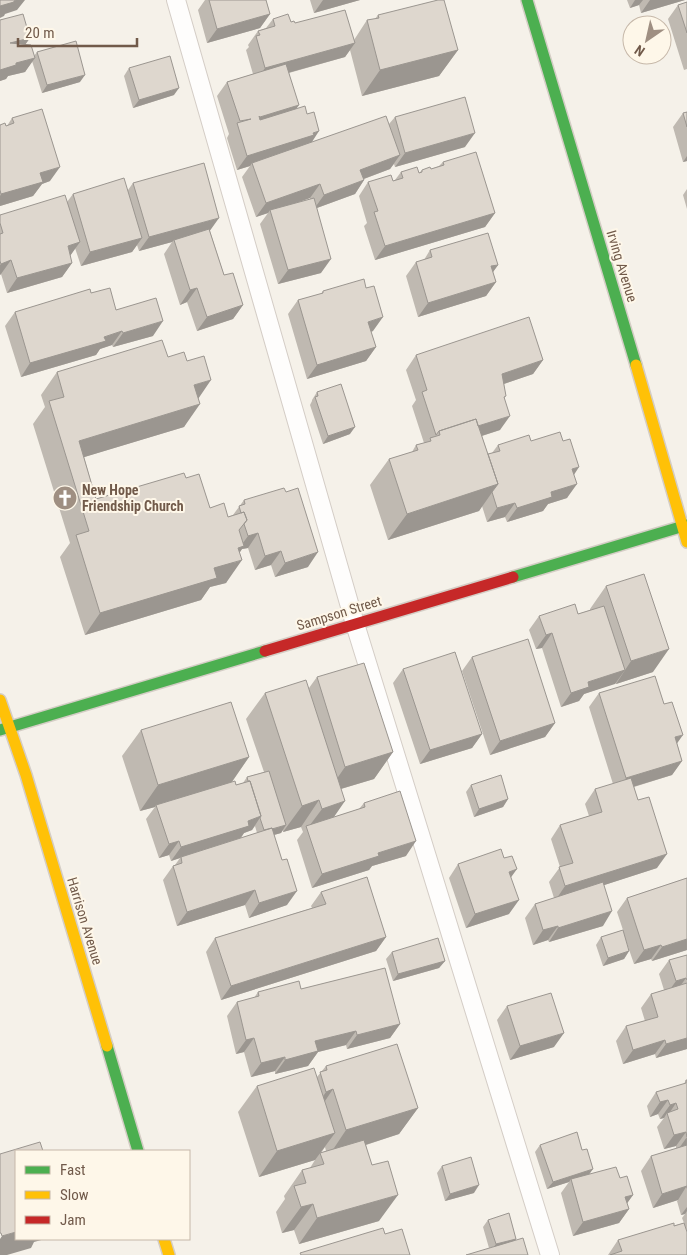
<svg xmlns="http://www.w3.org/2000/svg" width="687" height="1255" viewBox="0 0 687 1255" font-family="'Roboto Condensed',sans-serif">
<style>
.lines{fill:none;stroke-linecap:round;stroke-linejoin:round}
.lane-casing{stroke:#d4cdc6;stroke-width:20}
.fast-casing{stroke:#d4cdc5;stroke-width:14}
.slow-casing{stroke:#d4cdc5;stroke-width:14}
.jam-casing{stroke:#d4cdc5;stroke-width:14}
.lane{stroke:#fefdfc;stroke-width:18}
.fast{stroke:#4caf50;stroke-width:11}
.slow{stroke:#ffc107;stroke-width:11}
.jam{stroke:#c62828;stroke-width:11}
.wall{fill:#bfb9b1;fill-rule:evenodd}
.shaded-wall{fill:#9b9690}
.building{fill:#ded7ce;stroke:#9b9690}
.labels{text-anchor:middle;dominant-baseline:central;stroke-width:4;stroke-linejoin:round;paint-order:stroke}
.street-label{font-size:14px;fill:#715a4a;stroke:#fef7e9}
.poi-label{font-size:14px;font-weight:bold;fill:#715a4a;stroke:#fef7e9;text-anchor:start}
</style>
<rect width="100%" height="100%" fill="#f5f1e9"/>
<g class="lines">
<defs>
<path id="lane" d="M176,0L355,624L550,1255"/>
<path id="fast" d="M527,0L636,365
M513,577L687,525
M0,730L265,651
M107,1046L138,1151"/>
<path id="slow" d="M636,365L687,542
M0,700L26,775L107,1046
M164,1239L169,1255"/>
<path id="jam" d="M265,651L513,577"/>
</defs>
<use href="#lane" class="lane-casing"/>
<use href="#fast" class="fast-casing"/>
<use href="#slow" class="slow-casing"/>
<use href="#jam" class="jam-casing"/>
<use href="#lane" class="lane"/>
<use href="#fast" class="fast"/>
<use href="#slow" class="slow"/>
<use href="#jam" class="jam"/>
</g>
<path class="wall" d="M205,0H266L270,14L260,28L207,43L198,10Z
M310,0H360L314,13Z
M627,0H685L641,13L639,5L630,8Z
M687,2V69L684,70L668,19L678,5Z
M378,15L458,50L439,76L362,96L350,50L345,57L289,73L296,109L312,142L389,124L395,117L465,147L395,167L394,164L390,169L364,179V180L355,194L317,208L321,273L278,284L260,224L268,213L256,217L242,177L250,166L237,170L227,138L229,134L217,96L227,82L253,74L246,50L249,47L248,45L258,31L266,28L273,19L291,22L354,40L367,20L375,19ZM310,198V199L294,204Z
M0,20L30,38L25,44L34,56L37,52L80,82L42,93L32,61L25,72L8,76L6,79L0,81Z
M129,68L174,95L133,108L124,76Z
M687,112V161L683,162L673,127L683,113Z
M12,118L50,181L42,184L33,196L0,206V125L7,126Z
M443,162L495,213L485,227L375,260L364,226L367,223L359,196L368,182L393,181L395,180L401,172L419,173L422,170L431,169L439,166Z
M133,183L210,231L224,275L243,305L233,319L197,331L187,302L180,305L164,254L172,242L139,251L137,245L132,252L81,266L75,248L70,256L72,263L62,277L7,293L1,274L0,275V215L67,202L73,194L128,190Z
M687,189V209L683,195Z
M430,250L498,265L493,272L496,282L486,296L418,317L406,276L416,262L424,260Z
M323,291L373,331L371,332L376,347L366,361L307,379L288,314L298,300L321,294Z
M91,293L116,310L153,336L113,347L112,345L100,349L96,355L21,377L5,326L15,312Z
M416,355L543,360L533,374L504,384L505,398L500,430L482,436L488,454L492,453L498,445L531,441L574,475L567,498L548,504L543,511L507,522L505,517L487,522L482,506L479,511L388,540L370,485L389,459L412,452L416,445L424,443L412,406L416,400L406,370Z
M168,357L198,399L184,427L84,457L96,499L186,478L210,508L228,517L233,515L244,500L308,567L275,577L271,565L255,570L248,548L242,549L239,553L226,583L210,587L201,600L85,635L60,557L70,543L33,424L45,407L41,395L57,372Z
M317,392L350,434L323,444L310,405L312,401V400Z
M606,586L653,672L616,684L615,683L584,694L579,701L561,707L542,648L536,649L529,630L539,616L578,614L590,610V609Z
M472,657L555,723L545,737L490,755L462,671Z
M403,669L482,734L472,748L420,764L393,683Z
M317,677L393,752L374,779L341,789L334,817L359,809L364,803L406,856L372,866L369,870L312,888L297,840L303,832L301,827L283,832V830L281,833L274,835L287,905L249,918L245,905L177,926L163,880L173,866L175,865L180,858L171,861L169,855L159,858L146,819L155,807L140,811L122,756L141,730L249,757L232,782L236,785L243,783L247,777L264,772L246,719L265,693L309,688ZM255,826L257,833L241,838L244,833L252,830Z
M599,693L664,704L677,743L682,761L672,775L634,787L657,868L604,885L603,926L549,942L548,940L533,945L525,918L535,904L554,898L549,882L560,867L551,839L560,825L589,816L585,804L595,789L613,784L589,707Z
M471,785L508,799L503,807L474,817L466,792Z
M504,858L511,877L509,914L466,928L449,878L458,864Z
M687,878V950L652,961L651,959L634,964L625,938L629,951L624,959L603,966L596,945L601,937L623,930L617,912L627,898Z
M321,892L386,937L376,951L221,1000L206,952L215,938L312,908L311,906Z
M392,952L445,961L439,968L393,981L386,959Z
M687,955V1049L656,1058L655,1054L623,1064L616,1041L626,1026L645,1021L641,1008L651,994L664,990L659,974L669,960Z
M301,989L400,1024L390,1038L347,1049L346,1045L318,1052L308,1066L275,1074V1071L251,1077L244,1052L236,1054L227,1016L237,1002L254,998L258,992Z
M507,1006L554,1047L510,1060L497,1020Z
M326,1066L418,1108L399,1134L366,1145L379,1221L299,1244L294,1230L282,1233L276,1212L285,1199L284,1196L302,1170L310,1168L315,1160L259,1177L238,1112L257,1086L317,1077ZM325,1147L326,1151L321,1153Z
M686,1080H687V1255H608L618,1240L684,1223L682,1218L685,1214L681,1215L677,1201L678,1200L653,1208L641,1171L651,1156L676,1149V1146L664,1149L657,1127L664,1118L660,1119L658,1114L650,1117L647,1106L656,1092L684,1084Z
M540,1145L590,1174L620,1178L633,1195L627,1203L629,1209L619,1223L573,1236L561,1193L569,1182L547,1189L535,1152Z
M442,1166L474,1193L445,1201L437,1173Z
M488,1220L516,1239L515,1241L489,1248L483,1227Z"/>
<path class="shaded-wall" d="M16,0H25L17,10L5,14L4,16L0,18V6Z
M323,0H360L314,13Z
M635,0H643L639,5L630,8Z
M650,0H685L641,13Z
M270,14L260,28L207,43L217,29Z
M30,38L20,52L10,43Z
M355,43L345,57L255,82L265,68Z
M458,50L439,76L362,96L380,70Z
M35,58L25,72L8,76L6,79L0,81V70L16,63Z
M85,75L80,82L42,93L47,85Z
M179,88L174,95L133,108L139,100Z
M299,105L289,119L250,131L260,117Z
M319,131L310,145L252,163L250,166L237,170L247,156Z
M475,133L465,147L395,167L405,153Z
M400,155L390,169L350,184L360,170Z
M687,156V161L683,162Z
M60,167L50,181L42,184L33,196L0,206V196L1,194L40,173Z
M364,180L355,194L314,209L324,195Z
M320,184L310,198L271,212L270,210L268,213L256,217L266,203Z
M495,213L485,227L375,260L385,246Z
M219,218L209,232L174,240L172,242L139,251L149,237Z
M142,238L132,252L81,266L90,252Z
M80,242L70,256L68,246Z
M331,259L321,273L278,284L288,270Z
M11,260L1,274L0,275V265L1,264Z
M72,263L62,277L7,293L17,278Z
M498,265L488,279L491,266Z
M496,282L486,296L418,317L428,303Z
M197,288L187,302L180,305L190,290Z
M243,305L233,319L197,331L207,317Z
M383,317L373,331L358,336L368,322Z
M163,321L153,336L113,347L123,333Z
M122,331L112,345L100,349L96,355L21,377L30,363Z
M376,347L366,361L307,379L317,365Z
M543,360L533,374L492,388L502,374Z
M211,380L196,402L194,385Z
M200,404L184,427L68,462L79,441Z
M510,416L500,430L428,453L437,439Z
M355,427L350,434L323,444L328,436Z
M579,467L570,481L572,469Z
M498,484L479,511L388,540L407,514Z
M577,484L567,498L548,504L543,511L507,522L517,508L551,492Z
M515,503L505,517L487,522L497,508Z
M258,533L248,548L242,549L233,563L242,560L226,583L210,587L201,600L85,635L100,613L214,568L238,548L240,547L248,536Z
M281,551L271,565L255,570L265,556Z
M318,552L308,567L275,577L285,563Z
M552,633L542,648L536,649L546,635Z
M669,649L653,672L616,684L631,661Z
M625,670L615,684L584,694L579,701L561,707L571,693L588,682Z
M555,723L545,737L490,755L500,741Z
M482,734L472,748L420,764L430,750Z
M683,735L673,749L675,737Z
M393,752L374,779L327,793L345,767Z
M249,757L231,783L156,805L155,807L140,811L158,785Z
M682,761L672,775L616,792L626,778Z
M508,799L503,807L474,817L479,809Z
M319,800L301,827L283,832L302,806Z
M345,801L327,827L307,829L322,809Z
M261,816L252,830L244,833L239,840L181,857L180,858L171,861L181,847L248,821Z
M286,825L281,833L259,839L264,832Z
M179,841L169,855L159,858L169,844Z
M416,841L406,856L372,866L369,870L312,888L322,874L378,853Z
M667,854L657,868L555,901L565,886Z
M517,869L507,883L509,872Z
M255,890L245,905L177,926L187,912Z
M297,891L287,905L249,918L259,903Z
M519,900L509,914L466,928L475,914Z
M612,911L603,926L549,942L558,928Z
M558,926L548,940L533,945L543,930Z
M386,937L376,951L221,1000L231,986Z
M687,939V950L652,961L662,947Z
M661,945L651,959L634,964L644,950Z
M629,951L624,959L603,966L608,958Z
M445,961L439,968L393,981L398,974Z
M686,978L676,992L666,995L676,981Z
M400,1024L390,1038L347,1049L357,1035Z
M356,1031L346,1045L318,1052L308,1066L275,1074L285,1060L315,1041Z
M564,1033L554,1047L510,1060L520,1046Z
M254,1038L244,1052L236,1054L246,1040Z
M687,1038V1049L656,1058L666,1044Z
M665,1040L655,1054L623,1064L633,1050Z
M285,1057L275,1071L251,1077L261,1063Z
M333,1089L315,1116L308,1118L326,1092Z
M668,1100L658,1114L650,1117L660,1102Z
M676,1103L668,1115L667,1113L664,1118L660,1119L670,1105Z
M418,1108L399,1134L328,1157L346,1130Z
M686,1132L676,1146L664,1149L674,1135Z
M335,1133L315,1160L259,1177L277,1151Z
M687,1137V1147L677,1151Z
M593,1169L588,1176L571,1179L569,1182L547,1189L553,1182Z
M479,1185L474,1193L445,1201L450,1194Z
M687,1186V1189L686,1187L678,1200L653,1208L662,1194Z
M398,1195L379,1221L299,1244L317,1218Z
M633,1195L623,1209L625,1197Z
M313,1204L294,1230L282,1233L301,1207Z
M687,1207V1211L685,1214L681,1215Z
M629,1209L619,1223L573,1236L583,1222Z
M16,1232V1239H45L34,1242L31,1248L7,1255H0V1239L2,1236Z
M516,1239L511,1246L490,1252L496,1244Z"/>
<path class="building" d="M0,0H16L14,1V2L0,6Z
M209,0H266L270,14L217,29Z
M438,0H444L458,50L380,70L367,20L379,18L378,15Z
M687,2V33L678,5Z
M345,10L355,43L265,68L256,36L260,35L258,31L275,26L273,19L288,14L291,22L294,21L295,23Z
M23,14L30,38L10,43L31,45L35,58L16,63V65L0,70V20Z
M76,41L85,75L47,85L37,52Z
M170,56L179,88L139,100L129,68Z
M286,64L299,105L260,117L259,116L260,120L305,106L307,114L314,112L319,131L313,133L314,135L247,156L237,123L251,119L240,121L227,82Z
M465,97L475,133L405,153L395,117Z
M42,109L60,167L40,173L43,182L1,194L0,190V125L5,123L6,126L14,123L12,118Z
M687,112V127L683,113Z
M386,116L400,155L360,170L364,180L324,195L320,184L266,203L252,163Z
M476,152L495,213L385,246L374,212L378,211L368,182L391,175L393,181L403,178L401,172L417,167L419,173L422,172V170L430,167L431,169L444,165L443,162Z
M204,163L219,218L149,237L133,183Z
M124,178L142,238L90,252L73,194Z
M65,195L80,242L68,246L72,263L17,278L11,260L1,264L0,261V234L3,233L0,223V215Z
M314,198L331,259L288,270L270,210Z
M209,229L224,275L233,273L243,305L207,317L197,288L190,290L174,240Z
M488,233L498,265L491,266L496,282L428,303L416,262L432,257L430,250Z
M364,279L366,288L374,286L383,317L368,322L376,347L317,365L298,300L323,293V291Z
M110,288L116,310L156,298L163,321L123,333L122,331L104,337L106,341L30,363L15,312L90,289L91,293Z
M529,317L543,360L502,374L506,396L504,397L510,416L478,426L476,419L439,431L436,435L422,392L427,390L416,355Z
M162,340L168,357L184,352L187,361L204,356L211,380L194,385L200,404L79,441L96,499L184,473L186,478L199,474L210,508L224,503L228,517L244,512L247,520L239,530L244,546L238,548L242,560L214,568L217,578L100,613L76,535L89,531L49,401L64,397L57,372Z
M341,384L355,427L328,436L315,397L318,396L317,392Z
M476,419L498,484L407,514L389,459L418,450L416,445L431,441L430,438L440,435L439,431Z
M560,432L563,441L570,439L579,467L572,469L577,484L551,492L552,497L517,508L515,503L497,508L492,492L498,484L488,454L500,451L498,445L529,435L531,441Z
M284,488L286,492L298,488L318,552L285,563L281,551L265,556L258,533L248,536L244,524L247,520L244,512L241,513L239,506L245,504L244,500Z
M644,574L669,649L631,661L606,586Z
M575,604L578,614L604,606L625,670L588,682L589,687L571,693L552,633L546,635L539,616Z
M528,639L555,723L500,741L472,657Z
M455,652L482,734L430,750L403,669Z
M364,663L393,752L345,767L317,677Z
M655,676L664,704L672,702L683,735L675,737L682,761L626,778L599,693Z
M306,680L345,801L322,809L319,800L302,806L265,693Z
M231,702L249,757L158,785L141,730Z
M269,771L286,825L272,829V828L264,830L260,818L261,816L250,781H248L247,777Z
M501,775L508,799L479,809L471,785Z
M631,778L638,800L649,797L667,854L565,886L559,867L573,863L560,825L602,812L595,789Z
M235,781L236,785L250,781L261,816L248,821L249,826L181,847L179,841L169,844L156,805Z
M400,791L416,841L378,853L379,856L322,874L306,826L365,807L364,803Z
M272,828L282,860L287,859L297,891L259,903L255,890L187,912L173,866L182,863L181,857Z
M501,849L504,858L512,856L517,869L509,872L519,900L475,914L458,864Z
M367,877L386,937L231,986L215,938L326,904L321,892Z
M687,878V939L662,947L661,945L644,950L627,898Z
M603,882L612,911L558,928V926L543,930L535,904Z
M623,930L629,951L608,958L601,937Z
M438,938L445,961L398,974L392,952Z
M687,955V980L686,978L676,981L669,960Z
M385,968L400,1024L357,1035L356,1031L315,1041L318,1051L285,1060V1057L261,1063L254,1038L246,1040L237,1002L259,996L258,992L299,981L301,989Z
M687,983V1038L666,1044L665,1040L633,1050L626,1026L658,1017L651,994Z
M551,993L564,1033L520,1046L507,1006Z
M397,1044L418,1108L346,1130L333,1089L326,1092L320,1072L327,1070L326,1066Z
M314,1068L335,1133L277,1151L257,1086Z
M686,1080H687V1137L686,1132L674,1135L667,1113L678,1109L676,1103L670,1105L668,1100L660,1102L656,1092L686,1083Z
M577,1132L582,1150L587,1149L593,1169L553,1182L540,1145Z
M364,1140L372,1165L388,1161L398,1195L317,1218L313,1204L301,1207L294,1186L306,1183L302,1170L324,1164L320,1153Z
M40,1142L43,1151H16V1232L2,1236L1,1233H0V1154Z
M687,1145V1186L662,1194L651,1156Z
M471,1157L479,1185L450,1194L442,1166Z
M616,1167L620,1178L627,1176L633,1195L625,1197L629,1209L583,1222L571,1179Z
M509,1213L516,1239L496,1244L488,1220Z
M674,1223V1226L684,1223L687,1232V1255H610L622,1251L618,1240Z
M383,1228L385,1234L402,1229L410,1255H301L300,1253Z
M523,1238L528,1255H466Z"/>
<defs>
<symbol id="church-disc" viewBox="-11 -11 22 22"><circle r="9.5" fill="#9f8f82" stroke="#fef7e9"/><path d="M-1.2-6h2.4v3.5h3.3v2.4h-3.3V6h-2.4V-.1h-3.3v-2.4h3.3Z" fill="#fff"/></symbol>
</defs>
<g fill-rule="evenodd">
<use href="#church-disc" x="51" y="484" width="28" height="28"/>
</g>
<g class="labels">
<g class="street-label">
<text transform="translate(622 266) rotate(73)">Irving Avenue</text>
<text transform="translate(339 613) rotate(-17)">Sampson Street</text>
<text transform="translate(85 921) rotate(73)">Harrison Avenue</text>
</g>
<g class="poi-label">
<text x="82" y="490">New Hope<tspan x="82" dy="16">Friendship Church</tspan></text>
</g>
</g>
<rect x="15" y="1150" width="175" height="90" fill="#fef7e9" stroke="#c6b8a9"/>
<rect x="25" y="1166" width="25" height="8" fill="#4caf50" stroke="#c6b8a9"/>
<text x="60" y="1175" font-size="15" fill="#715a4a">Fast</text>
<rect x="25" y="1191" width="25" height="8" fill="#ffc107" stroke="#c6b8a9"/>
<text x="60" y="1200" font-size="15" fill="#715a4a">Slow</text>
<rect x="25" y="1216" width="25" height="8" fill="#c62828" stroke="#c6b8a9"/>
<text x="60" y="1225" font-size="15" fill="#715a4a">Jam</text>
<g transform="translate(647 40) rotate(214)"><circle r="24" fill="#fef7e9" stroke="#c6b8a9"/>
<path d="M0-4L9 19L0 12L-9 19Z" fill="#9f8f82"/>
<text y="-8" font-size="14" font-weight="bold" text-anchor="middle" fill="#715a4a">N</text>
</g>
<path d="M18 38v8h119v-8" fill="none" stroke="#715a4a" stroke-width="2.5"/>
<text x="25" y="38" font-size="15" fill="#715a4a" stroke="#fef7e9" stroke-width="4" paint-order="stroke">20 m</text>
</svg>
